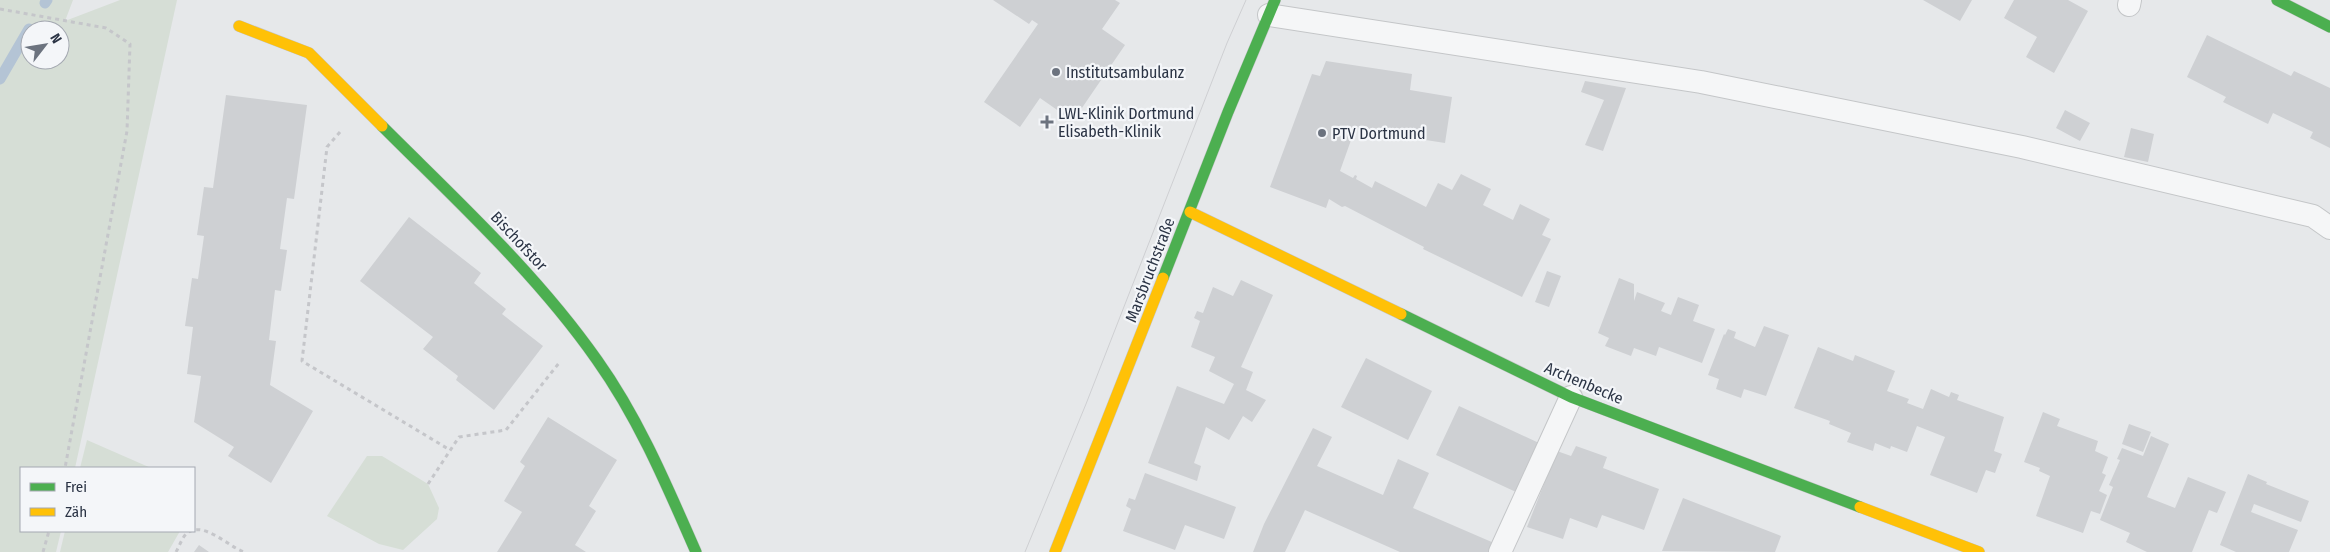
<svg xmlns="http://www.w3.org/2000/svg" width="2330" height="552" viewBox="0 0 2330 552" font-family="'Fira Sans Condensed',sans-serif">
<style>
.green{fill:#d6ded6;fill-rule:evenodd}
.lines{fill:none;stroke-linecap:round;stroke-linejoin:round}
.stream{stroke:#b4c4d5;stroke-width:11}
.building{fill:#ced0d3}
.lane-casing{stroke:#c4c6c8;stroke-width:24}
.fast-casing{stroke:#c4c6c8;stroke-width:12}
.slow-casing{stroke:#c4c6c8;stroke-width:12}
.path{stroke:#c5c6ca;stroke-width:3;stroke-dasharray:4 4;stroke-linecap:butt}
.lane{stroke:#f5f6f7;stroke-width:22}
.fast{stroke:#4caf50;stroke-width:11}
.slow{stroke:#ffc107;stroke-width:11}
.tram{stroke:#cecfd2;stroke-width:1}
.poi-dot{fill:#6c737f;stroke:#f4f6f9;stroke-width:2}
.labels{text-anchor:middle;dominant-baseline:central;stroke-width:4.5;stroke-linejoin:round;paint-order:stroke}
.poi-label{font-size:16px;fill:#2b3445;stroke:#f4f6f9;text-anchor:start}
.street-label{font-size:16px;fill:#2b3445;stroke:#f4f6f9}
</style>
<rect width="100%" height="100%" fill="#e6e8ea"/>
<path class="green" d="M0,0H73L65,21L120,0H177L75,468H21V531H61L56,552H0ZM30,30H60V60H30Z
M87,440L151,468H80Z
M367,456H382L428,484L439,508L437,519L403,550L379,544L327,516Z
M65,531H180L168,552H60Z"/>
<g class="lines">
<path class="stream" d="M45,3L47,0
M0,79L29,29"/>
</g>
<path class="building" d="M993,0H1115L1120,3L1102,29L1125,45L1073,121L1040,98L1020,127L984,102L1038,24L1032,20L1029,24Z
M1923,0H1972L1960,21Z
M2014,0H2068L2088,11L2054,73L2026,57L2037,37L2004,18Z
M2207,35L2291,76L2294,71L2330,88V148L2310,138L2313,132L2273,113L2268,124L2223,102L2226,97L2187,77Z
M1326,61L1412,74L1410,90L1452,97L1445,143L1355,129L1340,171L1353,178L1355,175L1357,176L1356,179L1372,188L1375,181L1426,207L1438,183L1452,190L1461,174L1491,189L1483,205L1513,220L1520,204L1550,219L1542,235L1551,239L1522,297L1423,249L1424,247L1345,206L1342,207L1329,199L1326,208L1270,187L1312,74L1320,76Z
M1585,81L1626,88L1603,151L1585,145L1604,100L1581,92Z
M226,95L307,105L294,199L287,198L280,249L287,250L281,291L275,290L269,340L276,341L270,385L313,411L271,483L228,456L234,447L194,422L201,376L187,374L193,327L185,326L192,278L198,279L204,236L197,235L204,187L213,188Z
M2065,110L2090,123L2080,141L2056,128Z
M2131,128L2154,134L2148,162L2124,157Z
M409,217L481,273L474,283L506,309L502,314L543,346L494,410L456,380L458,376L423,349L433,337L360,281Z
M1547,271L1561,276L1549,307L1535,302Z
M1619,278L1634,284V301L1637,292L1665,303L1661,311L1671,315L1678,297L1699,305L1693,321L1715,329L1702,363L1659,347L1656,356L1634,348L1631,356L1605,346L1609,338L1598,333Z
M1241,280L1273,295L1241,367L1253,372L1246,390L1266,400L1252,422L1243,416L1229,440L1206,427L1194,463L1201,466L1197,481L1148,463L1177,386L1224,404L1234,384L1209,371L1215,357L1191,347L1200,321L1194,318L1197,311L1203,313L1213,287L1233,296Z
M1764,326L1789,335L1766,396L1744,389L1741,398L1716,389L1719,379L1708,375L1724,334L1725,335L1728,329L1736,332L1734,338L1755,347Z
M1818,347L1853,361L1855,355L1895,371L1887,391L1909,399L1907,403L1923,409L1931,389L1949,397L1951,392L1959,395L1957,400L2004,417L1994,451L2002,454L1995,473L1986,470L1977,493L1930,475L1945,437L1917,426L1907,452L1891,446L1890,449L1875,443L1873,451L1847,442L1851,433L1829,424L1830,421L1794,408Z
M1366,358L1432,391L1408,440L1341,407Z
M1459,406L1539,443L1516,492L1436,455Z
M2043,412L2060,419L2057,426L2098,441L2095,451L2108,457L2102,473L2106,475L2099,491L2107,495L2100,514L2091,511L2083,533L2036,516L2050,476L2039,471L2040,468L2024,462Z
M548,417L617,460L589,506L596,511L575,545L586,552H497L522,512L504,501L525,466L520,462Z
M2129,424L2151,432L2143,452L2122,444Z
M1313,428L1332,437L1317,466L1383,495L1398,459L1429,473L1413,508L1494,543L1490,552H1400L1305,510L1285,552H1253L1264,524Z
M2151,436L2169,444L2147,497L2175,508L2188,477L2226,492L2217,513L2209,510L2192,552H2147L2126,542L2130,533L2100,520L2113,487L2109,485L2120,460L2117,459L2122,448L2143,456Z
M1576,446L1607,457L1603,468L1659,489L1644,530L1602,515L1597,528L1570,518L1563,539L1527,527L1557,451L1571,456Z
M1145,473L1236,507L1224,539L1185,525L1175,550L1123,531L1131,509L1126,506L1129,498L1135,500Z
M2248,474L2267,482L2266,484L2309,501L2301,522L2254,504L2251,512L2298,530L2289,552H2236L2220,545Z
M1683,498L1781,536L1775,552L1662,551Z
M199,545L209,552H194Z"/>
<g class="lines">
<defs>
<path id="lane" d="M2129,5L2130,0
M1269,15L1701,82L2022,147L2313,216L2330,228
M1500,552L1571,397"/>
<path id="fast" d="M2277,0L2330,27
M382,126C457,201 536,273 597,360C639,419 667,486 696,552
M1163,278L1228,112L1275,0
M1401,314L1571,397L1860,507"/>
<path id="slow" d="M239,26L309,53L382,126
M1190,212L1401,314
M1860,507L1979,552
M1055,552L1163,278"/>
</defs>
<use href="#lane" class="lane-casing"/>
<use href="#fast" class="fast-casing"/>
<use href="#slow" class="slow-casing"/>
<path class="path" d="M0,9L106,28L130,44L127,131L65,468
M340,132L327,147L302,361L450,450
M428,484L459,437L506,430L559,363
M43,552L49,531
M176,552C179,547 182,538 186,534C202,519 229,547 244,552"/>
<use href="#lane" class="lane"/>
<use href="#fast" class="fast"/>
<use href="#slow" class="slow"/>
<path class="tram" d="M1025,552L1086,404L1227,43L1246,0"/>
</g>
<g class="poi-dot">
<circle cx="1056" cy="72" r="5"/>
<path d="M1044.5 114.5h5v5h5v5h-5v5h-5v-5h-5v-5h5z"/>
<circle cx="1322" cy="133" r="5"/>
</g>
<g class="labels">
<g class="poi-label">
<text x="1066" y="72">Institutsambulanz</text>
<text x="1058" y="113">LWL-Klinik Dortmund<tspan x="1058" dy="18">Elisabeth-Klinik</tspan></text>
<text x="1332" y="133">PTV Dortmund</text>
</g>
<g class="street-label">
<text transform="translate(519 241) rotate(47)">Bischofstor</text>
<text transform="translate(1150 270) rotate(-69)">Marsbruchstraße</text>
<text transform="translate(1584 383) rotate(23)">Archenbecke</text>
</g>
</g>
<rect x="20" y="467" width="175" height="65" fill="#f4f6f9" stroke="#a4a8b1"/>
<rect x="30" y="483" width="25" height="8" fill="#4caf50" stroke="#a4a8b1"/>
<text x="65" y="492" font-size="15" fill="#2b3445">Frei</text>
<rect x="30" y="508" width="25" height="8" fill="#ffc107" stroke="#a4a8b1"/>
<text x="65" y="517" font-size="15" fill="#2b3445">Zäh</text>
<g transform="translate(45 45) rotate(59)"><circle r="24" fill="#f4f6f9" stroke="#a4a8b1"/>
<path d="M0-4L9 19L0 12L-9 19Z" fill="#6c737f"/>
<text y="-8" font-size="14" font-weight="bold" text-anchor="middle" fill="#2b3445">N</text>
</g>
</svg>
